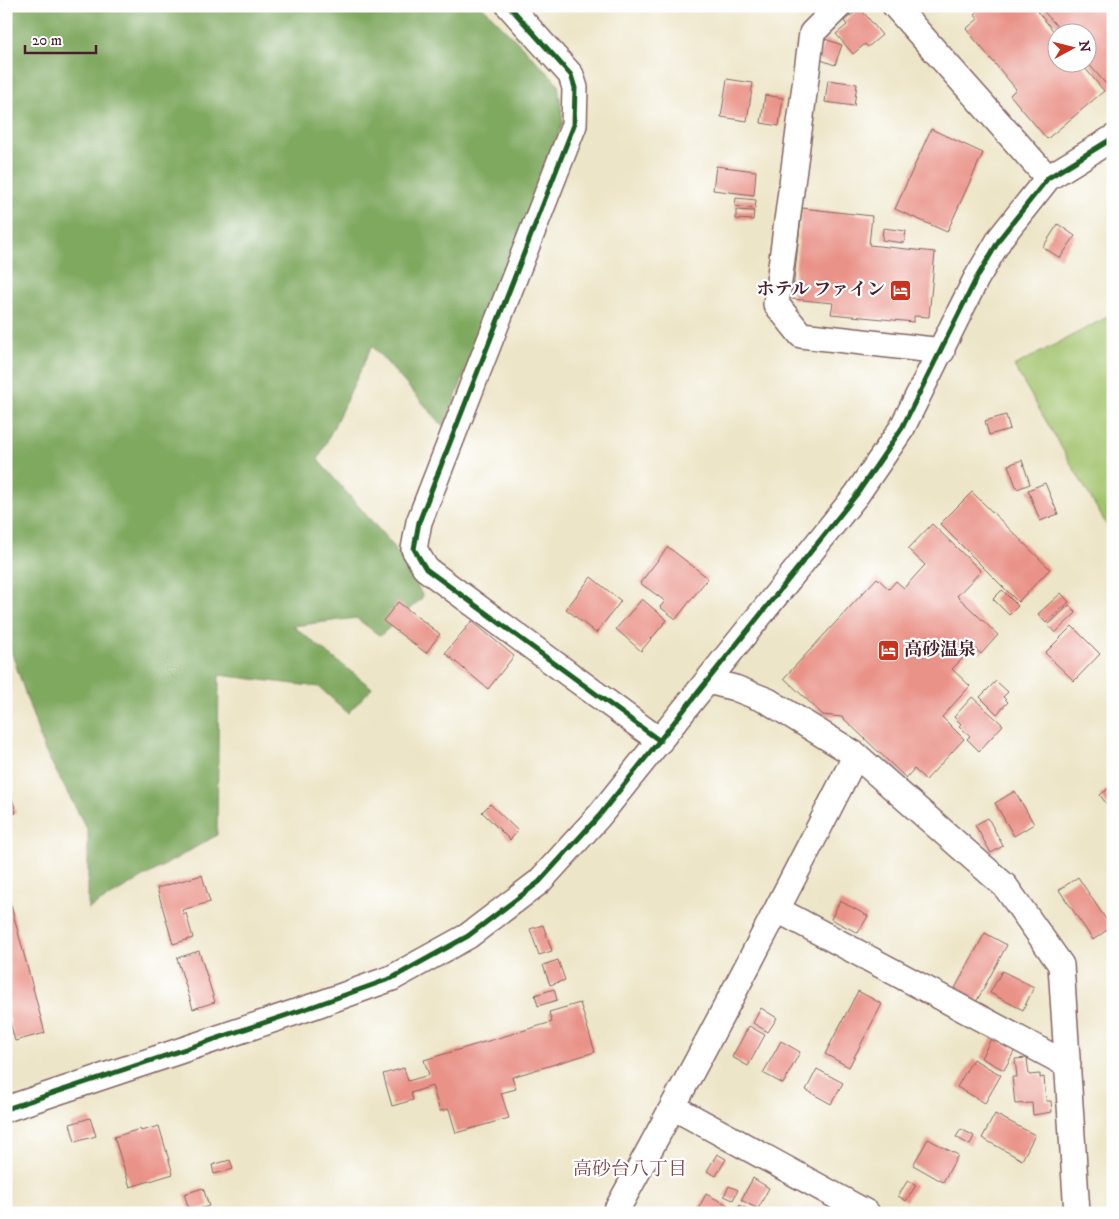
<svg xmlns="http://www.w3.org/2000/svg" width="1119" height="1219" viewBox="0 0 1119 1219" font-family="'IM FELL DW Pica','Noto Serif JP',serif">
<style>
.green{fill:#a1c36c;stroke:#76714c}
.forest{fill:#80a960;stroke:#656446}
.building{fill:#e99287}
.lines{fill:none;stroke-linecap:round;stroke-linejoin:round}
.minor-casing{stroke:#836462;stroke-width:28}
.minor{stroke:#fff;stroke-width:25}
.cycleway-casing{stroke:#fff;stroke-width:8}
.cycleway{stroke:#1b5e20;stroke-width:5}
.labels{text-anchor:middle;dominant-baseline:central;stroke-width:4.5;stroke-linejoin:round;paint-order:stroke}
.poi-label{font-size:18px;font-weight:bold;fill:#4a1f2b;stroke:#fff;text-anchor:end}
.neighbourhood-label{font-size:19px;fill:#82474b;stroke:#fff}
</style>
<rect width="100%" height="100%" fill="#fff"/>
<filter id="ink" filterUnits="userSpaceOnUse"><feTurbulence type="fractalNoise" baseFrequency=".02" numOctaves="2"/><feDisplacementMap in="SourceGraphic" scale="10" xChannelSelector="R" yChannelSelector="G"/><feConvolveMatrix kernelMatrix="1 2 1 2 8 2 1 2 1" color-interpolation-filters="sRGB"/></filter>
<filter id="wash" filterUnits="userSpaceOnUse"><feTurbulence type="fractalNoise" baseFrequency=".0096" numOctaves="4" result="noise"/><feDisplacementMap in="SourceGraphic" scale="20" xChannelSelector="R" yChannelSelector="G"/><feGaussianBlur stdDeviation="1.12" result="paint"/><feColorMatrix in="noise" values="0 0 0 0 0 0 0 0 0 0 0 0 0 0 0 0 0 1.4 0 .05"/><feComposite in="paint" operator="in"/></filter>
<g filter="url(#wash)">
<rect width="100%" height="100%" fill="#ede5c7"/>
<path class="green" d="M1113,314V536L1014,366Z"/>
<path class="forest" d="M6,6H482L558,83L563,122L444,427L372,346L318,460L403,557L423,597L380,636L356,618L293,626L372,688L348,713L319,687L219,675L217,835L88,909V831L44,749L6,636Z"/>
<g id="blocks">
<path class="building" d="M983,6H1033L1056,34V62H1080L1104,91L1047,139L1010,95L1016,89L966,29L978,19L974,14Z
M1039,6H1113V92L1086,61V32H1062Z
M860,8L882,35L868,47L865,44L853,54L836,34L847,25L844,21Z
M825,39L842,45L835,65L818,59Z
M727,79L753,83L747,121L721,117Z
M828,80L857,84L854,106L825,102Z
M765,95L783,98L779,126L761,123Z
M931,129L983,153L947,232L895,209Z
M716,166L756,171L754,195L713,190Z
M736,198L756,200L755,209L735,206Z
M802,208L872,216L869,245L935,252L929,317L914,316V322L831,314L833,303L792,299Z
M736,210L754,211L753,220L736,219Z
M1058,224L1075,236L1060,258L1043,247Z
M883,228L906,231L904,243L882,240Z
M1006,415L1010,429L989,435L985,421Z
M1022,460L1030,484L1017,489L1008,465Z
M1045,483L1058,514L1040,521L1028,490Z
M972,492L1050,569L1018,602L940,524Z
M932,524L981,571L957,596L998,635L981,654L968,642L963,648L968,653L952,669L970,686L942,717L964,739L926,780L914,769L906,778L842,717L823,715L784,678L877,578L889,589L896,581L904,588L925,565L908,549Z
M668,547L708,578L676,619L660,607L665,601L640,583Z
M591,577L621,601L596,633L566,609Z
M1002,590L1018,606L1009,615L993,599Z
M1061,593L1069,602L1046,623L1038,614Z
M642,599L667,620L641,651L616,629Z
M398,602L440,634L426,653L383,621Z
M1069,605L1076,613L1055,633L1048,625Z
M472,621L514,656L488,689L445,653Z
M1072,626L1100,654L1074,681L1045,653Z
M996,681L1008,692L1003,697L1008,702L997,714L980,697Z
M972,697L1003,725L979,751L967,739L970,736L959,726L961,724L954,717Z
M6,777L16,813L9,815L12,826L6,827Z
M1113,785V813L1100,795Z
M1015,791L1034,824L1014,836L995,803Z
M490,804L518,831L510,840L482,812Z
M988,818L1003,846L991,853L975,825Z
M202,875L210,902L182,910L183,914L186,913L193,938L173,944L157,888Z
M1078,877L1111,927L1093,940L1059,890Z
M6,887L45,1033L15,1041L6,1006Z
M840,901L868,916L858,933L831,919Z
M543,925L552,951L539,955L530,929Z
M985,933L1007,945L975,1004L953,992Z
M199,951L215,1002L193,1009L177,958Z
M558,960L565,980L550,985L543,965Z
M1002,971L1034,987L1023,1010L990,993Z
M554,989L557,1000L538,1006L535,995Z
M858,991L882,1004L849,1067L825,1054Z
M580,1003L595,1052L512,1077L516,1089L501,1093L509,1118L456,1133L449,1109L440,1111L432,1086L411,1093L413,1100L392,1106L383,1074L404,1068L408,1081L429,1075L424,1060L552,1022L549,1012Z
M761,1008L777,1018L768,1032L753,1023Z
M749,1026L765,1035L748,1066L732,1057Z
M992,1037L1015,1050L1004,1070L981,1058Z
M781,1041L800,1052L783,1084L763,1073Z
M1027,1058L1029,1075L1040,1074V1078L1044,1077L1046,1101H1051L1052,1112L1033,1115L1032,1103L1015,1104L1012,1077H1017L1015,1059Z
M973,1059L1001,1075L985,1103L957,1087Z
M817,1069L843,1083L831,1104L806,1090Z
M995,1114L1035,1135L1022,1160L982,1138Z
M90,1118L96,1136L75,1142L70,1124Z
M159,1126L173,1174L130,1187L114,1137L140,1129L141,1131Z
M961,1129L974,1136L970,1145L956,1137Z
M928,1139L958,1155L943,1182L913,1165Z
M717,1154L726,1159L716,1176L707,1171Z
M230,1160L233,1169L214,1174L212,1165Z
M753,1178L769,1188L758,1209L741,1200Z
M908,1180L916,1185L906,1201L898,1196Z
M729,1186L738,1190L733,1200L724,1196Z
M203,1188L209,1206L190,1212L184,1194Z
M706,1194L728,1205L724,1213H696Z
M740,1205L754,1213H736Z"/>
</g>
</g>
<g filter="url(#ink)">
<use href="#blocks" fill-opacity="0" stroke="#836462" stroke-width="1"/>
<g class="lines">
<defs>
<path id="minor" d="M509,6L571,75L575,88L574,125L419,522L414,549L426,569L660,741
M839,6L812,33L776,304L801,335L942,351
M895,6L1048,178
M708,681L735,688L768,701L856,755L1005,886L1061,965L1077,1213
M778,910L1068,1065
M673,1107L867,1213
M6,1109L314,1006L392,978L468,936L539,882L599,816L857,494L902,428L976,279L1001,237L1048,178L1113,138
M615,1213C698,1062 778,909 856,755"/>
</defs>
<use href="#minor" class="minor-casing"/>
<use href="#minor" class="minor"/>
<defs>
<path id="cycleway" d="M509,6L571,75L575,88L574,125L419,522L414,549L426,569L660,741
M6,1109L314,1006L392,978L468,936L539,882L599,816L857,494L902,428L976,279L1001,237L1048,178L1113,138"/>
</defs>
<use href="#cycleway" class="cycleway-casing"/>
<use href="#cycleway" class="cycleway"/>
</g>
</g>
<defs>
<symbol id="hotel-square" viewBox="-11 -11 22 22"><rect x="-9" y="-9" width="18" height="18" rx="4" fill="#c8321e" stroke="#fff"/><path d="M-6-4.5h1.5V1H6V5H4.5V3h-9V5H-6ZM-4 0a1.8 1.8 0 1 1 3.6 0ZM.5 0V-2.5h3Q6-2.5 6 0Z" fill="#fff"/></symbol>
</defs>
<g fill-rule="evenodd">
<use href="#hotel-square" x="888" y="278" width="25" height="25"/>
<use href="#hotel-square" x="876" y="638" width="25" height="25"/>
</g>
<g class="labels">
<g class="poi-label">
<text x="885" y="290">ホテル ファイン</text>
<text x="904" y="650" text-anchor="start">高砂温泉</text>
</g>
<g class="neighbourhood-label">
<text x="630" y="1169">高砂台八丁目</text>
</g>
</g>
<rect width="1119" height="1219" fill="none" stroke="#fff" stroke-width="25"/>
<g transform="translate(1072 48) rotate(83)"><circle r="24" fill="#ffffff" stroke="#b7a5aa"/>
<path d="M0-4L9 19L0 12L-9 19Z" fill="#c8321e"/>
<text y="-8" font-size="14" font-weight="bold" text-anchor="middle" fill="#4a1f2b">N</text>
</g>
<path d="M25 45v8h71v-8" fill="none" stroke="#4a1f2b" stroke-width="2.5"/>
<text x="32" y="45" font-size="15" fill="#4a1f2b" stroke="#ffffff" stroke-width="4" paint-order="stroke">20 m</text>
</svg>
